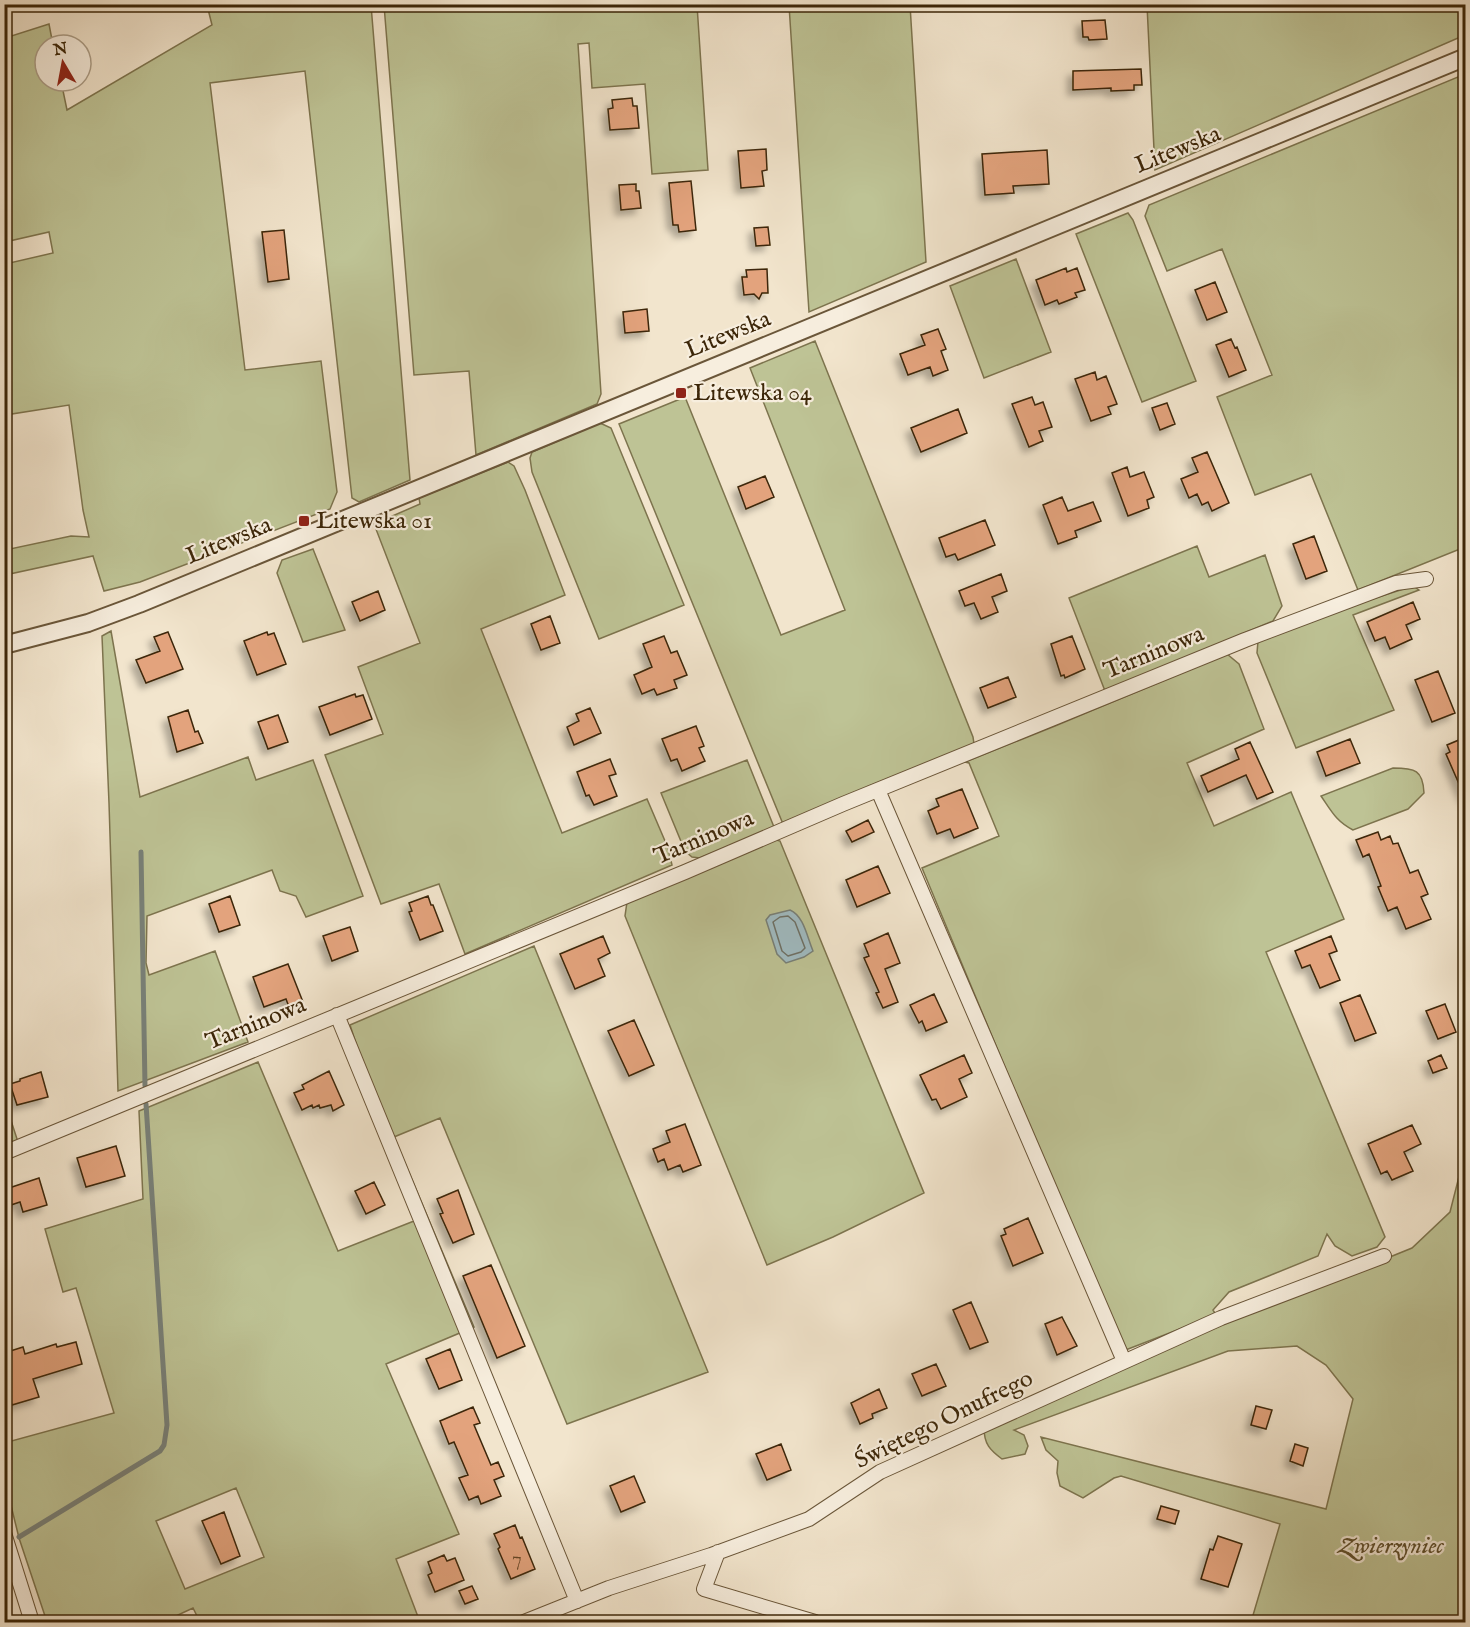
<svg xmlns="http://www.w3.org/2000/svg" width="1470" height="1627" viewBox="0 0 1470 1627" font-family="'IM FELL English',serif">
<style>
.green{fill:#bec395;stroke:#7d744e;stroke-width:1.5;fill-rule:evenodd}
.water{fill:#a0bcc3;stroke:#788078;stroke-width:1.5}
.lines{fill:none;stroke-linecap:round;stroke-linejoin:round}
.shore{stroke:#6e7166;stroke-width:1.5}
.stream{stroke:#788078;stroke-width:5}
.building{fill:#e3a37d;stroke:#3c2608;stroke-width:1.5;filter:url(#shadow)}
.minor-casing{stroke:#6a5639;stroke-width:16}
.tertiary-casing{stroke:#6a5639;stroke-width:20}
.minor{stroke:#f7eede;stroke-width:14}
.tertiary{stroke:#f7eede;stroke-width:16}
.poi-dot{fill:#8f2418;stroke:#f7eede;stroke-width:2}
.labels{text-anchor:middle;dominant-baseline:central;stroke-width:4.5;stroke-linejoin:round;paint-order:stroke}
.number-label{font-size:21px;fill:#664525}
.street-label{font-size:24px;fill:#3c2608;stroke:#f7eede}
.poi-label{font-size:24px;fill:#3c2608;stroke:#f7eede;text-anchor:start}
.park-label{font-size:24px;font-style:italic;fill:#5c4d2b;stroke:#f7eede}
</style>
<defs>
<filter id="shadow"><feDropShadow dx="-5.5" dy="5.5" stdDeviation="3" flood-color="#0004"/></filter>
</defs>
<rect width="100%" height="100%" fill="#f2e5cd"/>
<filter id="stains"><feTurbulence type="fractalNoise" baseFrequency=".00333" numOctaves="4"/><feColorMatrix values="0 0 0 0 .2 0 0 0 0 .09 0 0 0 0 .02 0 0 0 .5 -.17"/></filter>
<radialGradient id="worn" r=".72"><stop offset=".6" stop-color="#630" stop-opacity="0"/><stop offset="1" stop-color="#630" stop-opacity=".3"/></radialGradient>
<path class="green" d="M207,5H371L410,480L359,502L352,498L305,71L210,83L245,370L321,361L337,492L330,509L140,582L104,591L93,556L5,575V550L71,536L89,537L83,510L69,405L5,415V264L53,253L49,232L5,242V38L49,24L53,45H45V81H61L67,110L212,25Z
M384,5H697L708,170L652,174L645,84L592,88L589,43L578,44L601,394L597,404L476,455L469,371L414,375Z
M789,5H910L926,262L809,312Z
M1147,5H1465V35L1155,170Z
M1465,74V547L1358,590L1311,474L1255,495L1217,397L1272,375L1222,249L1167,271L1145,216L1149,205Z
M1128,213L1133,220L1196,381L1142,402L1076,234Z
M1016,259L1051,352L984,378L950,286Z
M815,341L973,737L974,744L867,787L865,789L783,824L619,424L685,397L781,635L845,610L750,368Z
M600,423L611,428L684,605L599,639L532,472L530,458L532,452Z
M508,462L514,466L525,490L565,595L481,629L562,833L647,799L668,848L672,865L465,954L439,884L381,904L325,755L383,734L358,667L420,643L374,524L420,504L419,498Z
M1197,546L1209,577L1265,555L1282,606L1273,621L1105,691L1069,598Z
M313,549L345,630L303,642L277,573L282,560Z
M1413,586L1419,590L1353,615L1394,710L1296,748L1257,653L1258,641L1350,606Z
M111,631L140,797L248,757L256,780L313,760L363,896L306,917L296,896L280,891L272,870L147,916L146,963L149,975L215,951L248,1042L118,1091L109,803L102,636Z
M1227,654L1239,664L1264,729L1187,763L1214,826L1291,792L1344,919L1266,952L1385,1237L1377,1247L1352,1256L1335,1246L1327,1234L1318,1256L1229,1292L1213,1310L1216,1315L1123,1351L922,868L999,836L969,763L965,762L1055,726Z
M747,760L774,827L700,858L692,857L685,851L661,793Z
M1393,768C1415,768 1423,770 1424,793L1408,809L1353,830C1336,821 1332,812 1321,796Z
M773,839L780,841L924,1193L833,1237L767,1265L625,916L627,902Z
M534,946L708,1372L567,1424L440,1118L394,1137L474,1327L386,1364L459,1534L396,1559L420,1622H200L193,1608L163,1622H47L19,1538L5,1481L4,1443L114,1413L76,1288L63,1292L45,1229L143,1199L139,1111L258,1062L338,1251L414,1221L350,1025ZM236,1488L264,1557L185,1589L156,1521Z
M4,1099L18,1142L4,1147Z
M1465,1153V1622H1251L1280,1524L1121,1476L1114,1478L1083,1498L1060,1486L1057,1473L1058,1461L1046,1450L1041,1437L1326,1509L1353,1399L1326,1365L1297,1346L1228,1351L1014,1430L1024,1435L1028,1446L1025,1454L1002,1459C990,1450 984,1444 984,1428L1205,1332L1412,1248L1450,1212Z"/>
<path class="water" d="M790,910C804,916 807,937 813,951L804,957L786,963L777,954L766,920L770,915Z"/>
<g class="lines">
<path class="shore" d="M788,916L795,922L805,948L801,952L788,956L782,951L773,922L780,917Z"/>
<path class="stream" d="M141,852L145,1086
M19,1537L160,1451L164,1445L167,1425L146,1104"/>
</g>
<path class="building" d="M1105,20L1107,39L1089,40L1088,37H1083L1082,21Z
M1141,69L1142,85H1134V90L1111,91V88L1073,90V71Z
M632,98L633,106H637L639,128L610,130L608,109L613,108L612,100Z
M766,149L767,170L762,171L764,186L741,188L738,151Z
M1047,150L1049,184L1013,186L1014,193L985,195L982,154Z
M691,181L696,230L679,232L678,225H673L669,183Z
M636,184V191H639L641,208L621,210L619,185Z
M768,227L770,245L756,246L754,228Z
M284,230L289,279L268,282L262,232Z
M1066,268L1067,272L1077,268L1085,290L1075,293L1077,297L1059,304L1057,300L1045,305L1036,280Z
M767,269L768,293H762L759,299L754,294L744,295L742,277H747L746,270Z
M1215,282L1227,312L1207,320L1195,290Z
M647,309L649,331L625,333L623,312Z
M938,329L946,349L941,351L948,370L933,376L930,367L908,375L900,354L925,345L921,335Z
M1231,339L1235,348L1237,347L1246,370L1229,377L1216,345Z
M1095,372L1097,380L1106,376L1117,404L1108,407L1111,414L1091,421L1075,379Z
M1032,397L1035,405L1043,402L1052,427L1039,431L1043,441L1029,447L1012,404Z
M1167,403L1175,424L1160,430L1152,408Z
M958,409L967,433L921,452L911,428Z
M1207,452L1229,503L1212,511L1208,502L1202,505L1197,494L1189,498L1181,479L1198,472L1192,458Z
M1127,467L1130,477L1144,472L1154,497L1147,500L1149,508L1128,516L1112,473Z
M765,476L774,497L746,509L738,487Z
M1062,497L1068,511L1093,502L1101,521L1075,531L1077,537L1058,544L1043,505Z
M985,520L995,545L958,560L955,554L946,557L939,538Z
M1314,536L1327,571L1306,579L1293,544Z
M1001,574L1007,591L992,597L998,612L981,619L974,603L965,606L959,591Z
M378,591L385,610L360,621L352,602Z
M1413,602L1420,619L1406,625L1412,639L1390,649L1385,637L1375,641L1367,622Z
M550,616L560,643L541,650L531,624Z
M168,632L183,669L146,683L136,660L160,651L154,637Z
M267,632L268,635L274,633L286,664L257,675L244,641Z
M664,636L671,653L677,651L687,675L674,680L677,688L657,695L654,689L642,694L634,675L652,667L643,644Z
M1072,636L1085,669L1065,678L1064,675L1061,676L1051,644Z
M1438,671L1455,713L1432,722L1415,680Z
M1008,677L1016,697L988,708L980,688Z
M355,694L356,697L363,695L372,719L330,735L319,707Z
M590,708L601,733L574,745L567,727L579,721L576,714Z
M188,710L195,732L198,731L203,743L177,752L168,717Z
M278,715L288,742L268,749L258,722Z
M696,726L704,746L699,748L705,761L682,771L677,759L671,761L662,739Z
M1466,737V800L1446,754L1450,752L1447,745Z
M1350,739L1360,763L1326,776L1317,752Z
M1250,742L1273,792L1257,799L1246,775L1208,792L1201,776L1239,759L1235,749Z
M610,759L616,774L609,776L617,796L594,805L589,795L586,796L577,772Z
M962,789L978,828L954,838L950,829L937,834L928,811L939,806L936,799Z
M868,820L874,832L852,842L846,831Z
M1378,832L1381,840L1390,836L1393,844L1398,843L1410,873L1418,870L1428,894L1421,897L1431,919L1406,929L1397,907L1388,911L1378,887L1381,886L1369,854L1363,857L1356,840Z
M878,866L890,893L857,907L846,880Z
M230,896L240,925L219,932L209,904Z
M428,896L431,905H433L443,931L420,940L409,912L412,911L409,903Z
M350,927L358,951L332,961L323,936Z
M888,933L900,963L885,969L898,1002L883,1008L876,993L879,992L864,958L869,956L864,944Z
M603,936L610,953L598,959L605,976L575,989L560,954Z
M1331,936L1337,951L1329,954L1340,980L1320,988L1310,965L1302,968L1295,951Z
M288,964L303,1002L289,1007L286,999L264,1007L253,977Z
M934,994L947,1022L926,1031L922,1021L919,1023L910,1005Z
M1360,995L1376,1033L1355,1041L1340,1003Z
M1445,1004L1456,1032L1438,1039L1426,1011Z
M634,1020L654,1065L629,1076L608,1031Z
M964,1055L972,1073L959,1079L967,1097L941,1109L936,1099L932,1100L920,1075Z
M1441,1055L1447,1068L1433,1073L1428,1061Z
M329,1071L344,1105L333,1111L331,1105L320,1108L319,1105L313,1108L312,1105L302,1110L294,1093L304,1089L302,1085Z
M41,1072L48,1097L17,1105L10,1084L20,1081V1079Z
M685,1124L701,1165L683,1172L680,1165L668,1170L664,1159L658,1162L653,1149L670,1142L666,1131Z
M1412,1125L1421,1144L1404,1152L1413,1171L1392,1180L1387,1171L1381,1174L1368,1144Z
M116,1146L125,1176L86,1187L77,1158Z
M39,1178L47,1205L23,1212L20,1202L11,1205L6,1189Z
M374,1182L385,1205L366,1214L355,1191Z
M458,1190L474,1234L453,1243L440,1214L443,1213L437,1199Z
M1028,1218L1043,1253L1013,1266L1001,1236L1006,1234L1004,1229Z
M491,1265L525,1346L497,1358L463,1276Z
M971,1302L988,1342L970,1349L953,1310Z
M1062,1317L1077,1346L1057,1355L1045,1324Z
M76,1342L82,1364L33,1379L39,1397L12,1405L7,1390L4,1391V1353L23,1347L25,1354L56,1344L57,1347Z
M450,1349L462,1380L439,1389L426,1359Z
M936,1364L946,1386L922,1396L912,1374Z
M879,1389L887,1408L872,1414L873,1418L860,1424L851,1403Z
M1256,1406L1272,1410L1266,1429L1251,1425Z
M473,1407L480,1423L474,1425L491,1465L498,1462L504,1476L494,1480L501,1496L481,1504L478,1496L469,1500L459,1478L468,1475L454,1442L449,1444L440,1421Z
M781,1444L791,1470L767,1480L756,1454Z
M1295,1444L1308,1448L1303,1466L1290,1461Z
M634,1476L645,1502L621,1512L610,1486Z
M1161,1506L1179,1511L1175,1524L1157,1519Z
M224,1512L240,1556L221,1564L202,1521Z
M515,1525L520,1538L522,1537L535,1569L511,1579L498,1549L500,1547L494,1534Z
M1218,1536L1242,1544L1228,1587L1201,1579L1210,1549L1213,1550Z
M444,1555L447,1561L455,1558L464,1580L435,1592L428,1575L432,1573L428,1562Z
M472,1586L478,1599L465,1604L459,1591Z"/>
<g class="lines">
<defs>
<path id="minor" d="M878,790L1124,1361
M337,1015L577,1601
M4,1153L685,872L843,804L1245,640L1396,583L1426,579
M4,1533L32,1622
M718,1552L704,1589L815,1622
M524,1622L609,1588L711,1555L809,1519L880,1472L1221,1318L1384,1256"/>
<path id="tertiary" d="M4,645L88,623L139,604L1466,57"/>
</defs>
<use href="#minor" class="minor-casing"/>
<use href="#tertiary" class="tertiary-casing"/>
<use href="#minor" class="minor"/>
<use href="#tertiary" class="tertiary"/>
</g>
<g class="poi-dot">
<rect x="675" y="387" width="12" height="12" rx="3"/>
<rect x="298" y="515" width="12" height="12" rx="3"/>
</g>
<g class="labels">
<g class="number-label">
<text x="517" y="1559">7</text>
</g>
<g class="street-label">
<text transform="translate(1178 150) rotate(-22)">Litewska</text>
<text transform="translate(728 335) rotate(-22)">Litewska</text>
<text transform="translate(229 541) rotate(-22)">Litewska</text>
<text transform="translate(1154 653) rotate(-22)">Tarninowa</text>
<text transform="translate(704 838) rotate(-23)">Tarninowa</text>
<text transform="translate(256 1024) rotate(-22)">Tarninowa</text>
<text transform="translate(944 1420) rotate(-26)">Świętego Onufrego</text>
</g>
<g class="poi-label">
<text x="693" y="393">Litewska 04</text>
<text x="316" y="521">Litewska 01</text>
</g>
<g class="park-label">
<text x="1391" y="1546">Zwierzyniec</text>
</g>
</g>
<rect width="1470" height="1627" fill="none" stroke="#f2e5cd" stroke-width="24"/>
<rect x="6" y="6" width="1458" height="1615" fill="none" stroke="#3c2608" stroke-width="3"/>
<rect x="12" y="12" width="1446" height="1603" fill="none" stroke="#3c2608" stroke-width="1.5"/>
<g transform="translate(63 63) rotate(350)"><circle r="28" fill="#f7eede" stroke="#ac9e88" stroke-width="1.5"/>
<path d="M0-4.5L10 22L0 15L-10 22Z" fill="#8f2418"/>
<text y="-9" font-size="16" font-weight="bold" text-anchor="middle" fill="#3c2608">N</text>
</g>
<rect width="100%" height="100%" filter="url(#stains)"/>
<rect width="100%" height="100%" fill="url(#worn)"/>
</svg>
